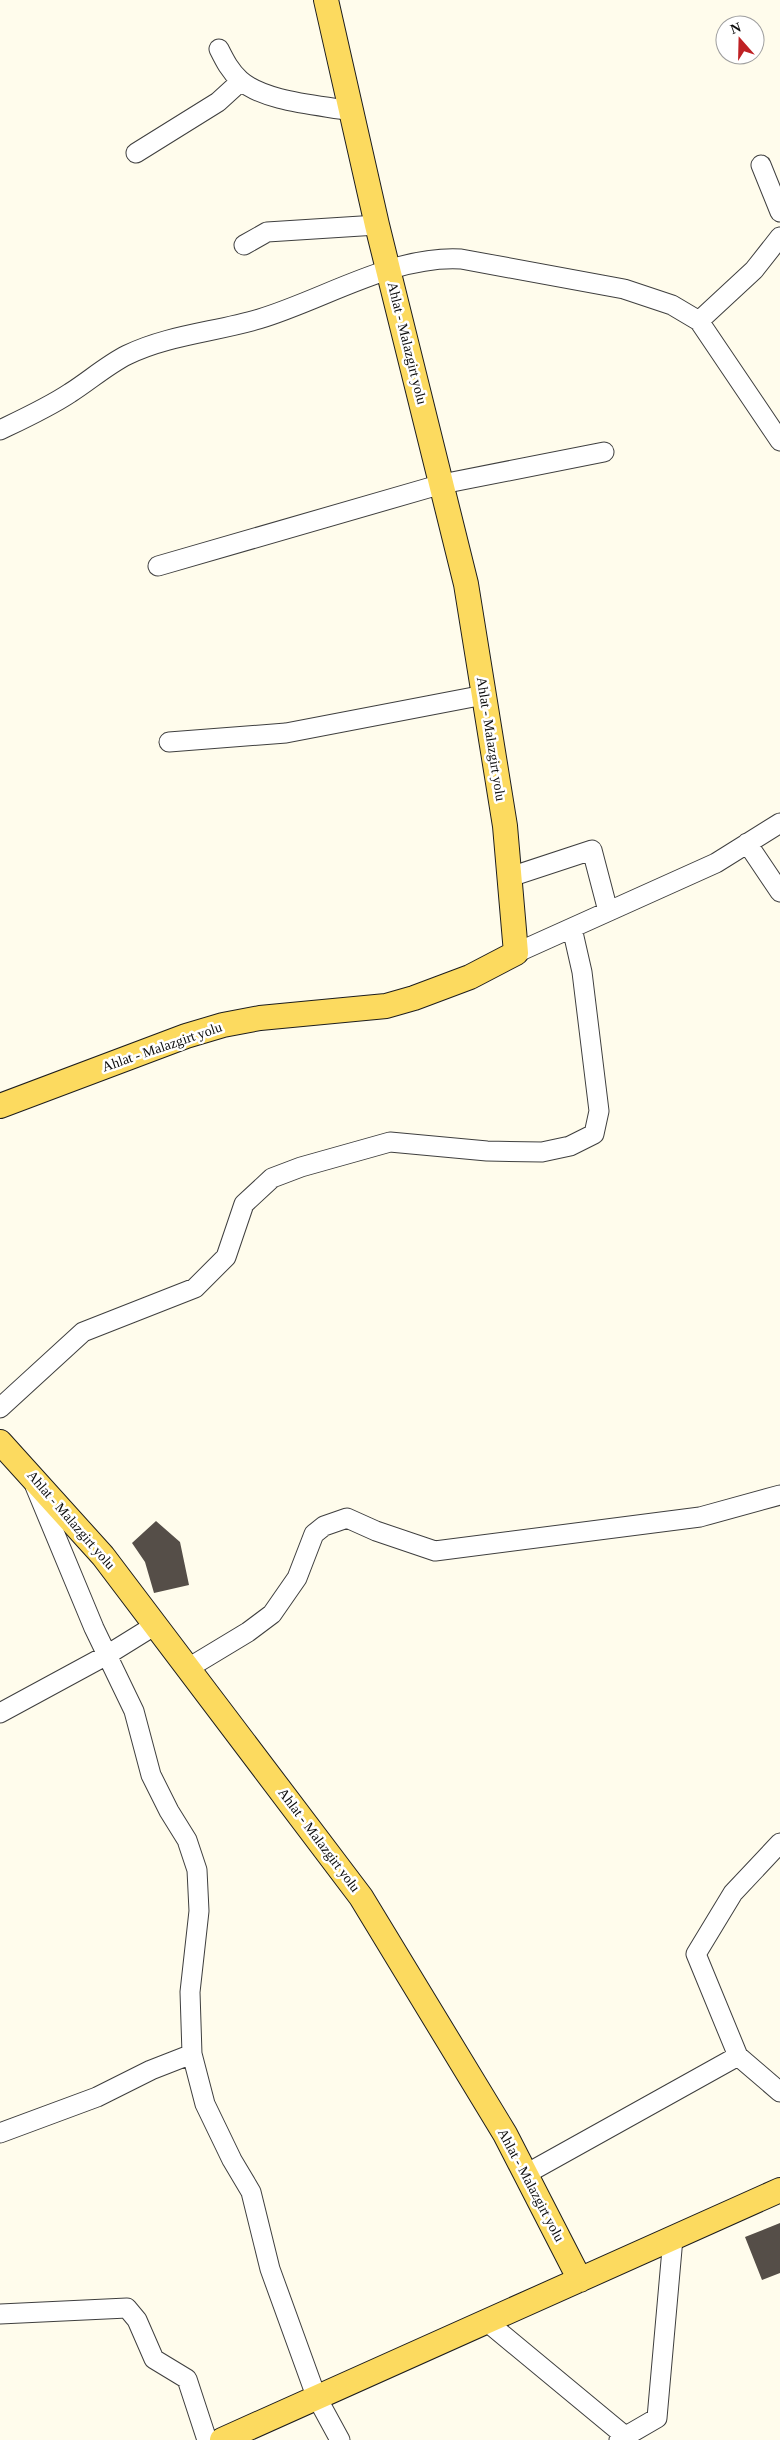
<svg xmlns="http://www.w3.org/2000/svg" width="780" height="2440" viewBox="0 0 780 2440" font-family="'Times New Roman',serif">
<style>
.building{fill:#554e48}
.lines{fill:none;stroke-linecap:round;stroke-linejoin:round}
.minor-casing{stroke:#3f3f3f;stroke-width:21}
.major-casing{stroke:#1d1d1d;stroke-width:26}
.minor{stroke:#fff;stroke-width:19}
.major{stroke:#fcda5f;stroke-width:24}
.labels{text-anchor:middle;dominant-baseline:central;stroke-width:5;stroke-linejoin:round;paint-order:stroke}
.street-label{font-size:14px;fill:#0c0c0c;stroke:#fff}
</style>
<rect width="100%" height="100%" fill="#fffcec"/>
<path class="building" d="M156,1521L180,1542L189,1585L154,1593L145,1562L132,1543Z
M780,2223V2273L762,2280L745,2237Z"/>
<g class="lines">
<defs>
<path id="minor" d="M219,49C225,61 230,71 240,80C264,102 320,105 351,111
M136,153L218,102L241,81
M761,165L780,212
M780,237L754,270L699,321L780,441
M244,245L267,232L377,225
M0,430C23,419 49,407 70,393C89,381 107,365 127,355C168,335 215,332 259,319C323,300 393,255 461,259L624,289L672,305L699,321
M158,566L442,484L604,452
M169,742L286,733L484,695
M747,843L780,892
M510,877L592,850L608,911
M516,953L716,863L780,823
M0,1408L83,1332L195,1288L226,1257L244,1204L272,1178L301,1167L390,1142L487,1151L542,1152L570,1146L594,1134L599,1111L582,972L572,928
M35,1486L94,1628L134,1711L151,1775L169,1811L187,1840L197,1870L199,1911L190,1992L192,2054L205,2104L232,2160L251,2192L270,2269L316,2396L340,2440
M190,1667L248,1632L272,1614L297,1578L314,1534L324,1526L347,1518L376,1531L435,1551L700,1517L780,1495
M0,1713L107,1655L157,1624
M780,1843L733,1893L696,1954L738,2056L780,2092
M0,2133L97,2097L151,2070L192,2054
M526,2174L738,2056
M0,2314L127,2308L137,2320L154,2359L187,2379L207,2440
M486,2321L625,2436
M619,2440L657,2418L673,2238"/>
<path id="major" d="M0,1106L186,1036L223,1025L260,1018L386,1006L414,998L470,977L516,953L505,826L466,584L377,225L326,0
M0,1442L103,1556L361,1897L505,2134L580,2280
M222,2440L780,2190"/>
</defs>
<use href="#minor" class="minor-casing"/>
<use href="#major" class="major-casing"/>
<use href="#minor" class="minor"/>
<use href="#major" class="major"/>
</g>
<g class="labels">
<g class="street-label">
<text transform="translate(407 343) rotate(76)">Ahlat - Malazgirt yolu</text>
<text transform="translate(491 739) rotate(81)">Ahlat - Malazgirt yolu</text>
<text transform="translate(162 1047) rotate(-19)">Ahlat - Malazgirt yolu</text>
<text transform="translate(71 1520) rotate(49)">Ahlat - Malazgirt yolu</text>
<text transform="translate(319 1840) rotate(53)">Ahlat - Malazgirt yolu</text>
<text transform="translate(531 2185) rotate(62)">Ahlat - Malazgirt yolu</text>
</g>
</g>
<g transform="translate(740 40) rotate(340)"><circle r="24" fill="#ffffff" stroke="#9e9e9e"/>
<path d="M0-4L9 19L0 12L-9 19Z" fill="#bf2124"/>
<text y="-8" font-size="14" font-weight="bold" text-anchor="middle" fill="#0c0c0c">N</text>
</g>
</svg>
